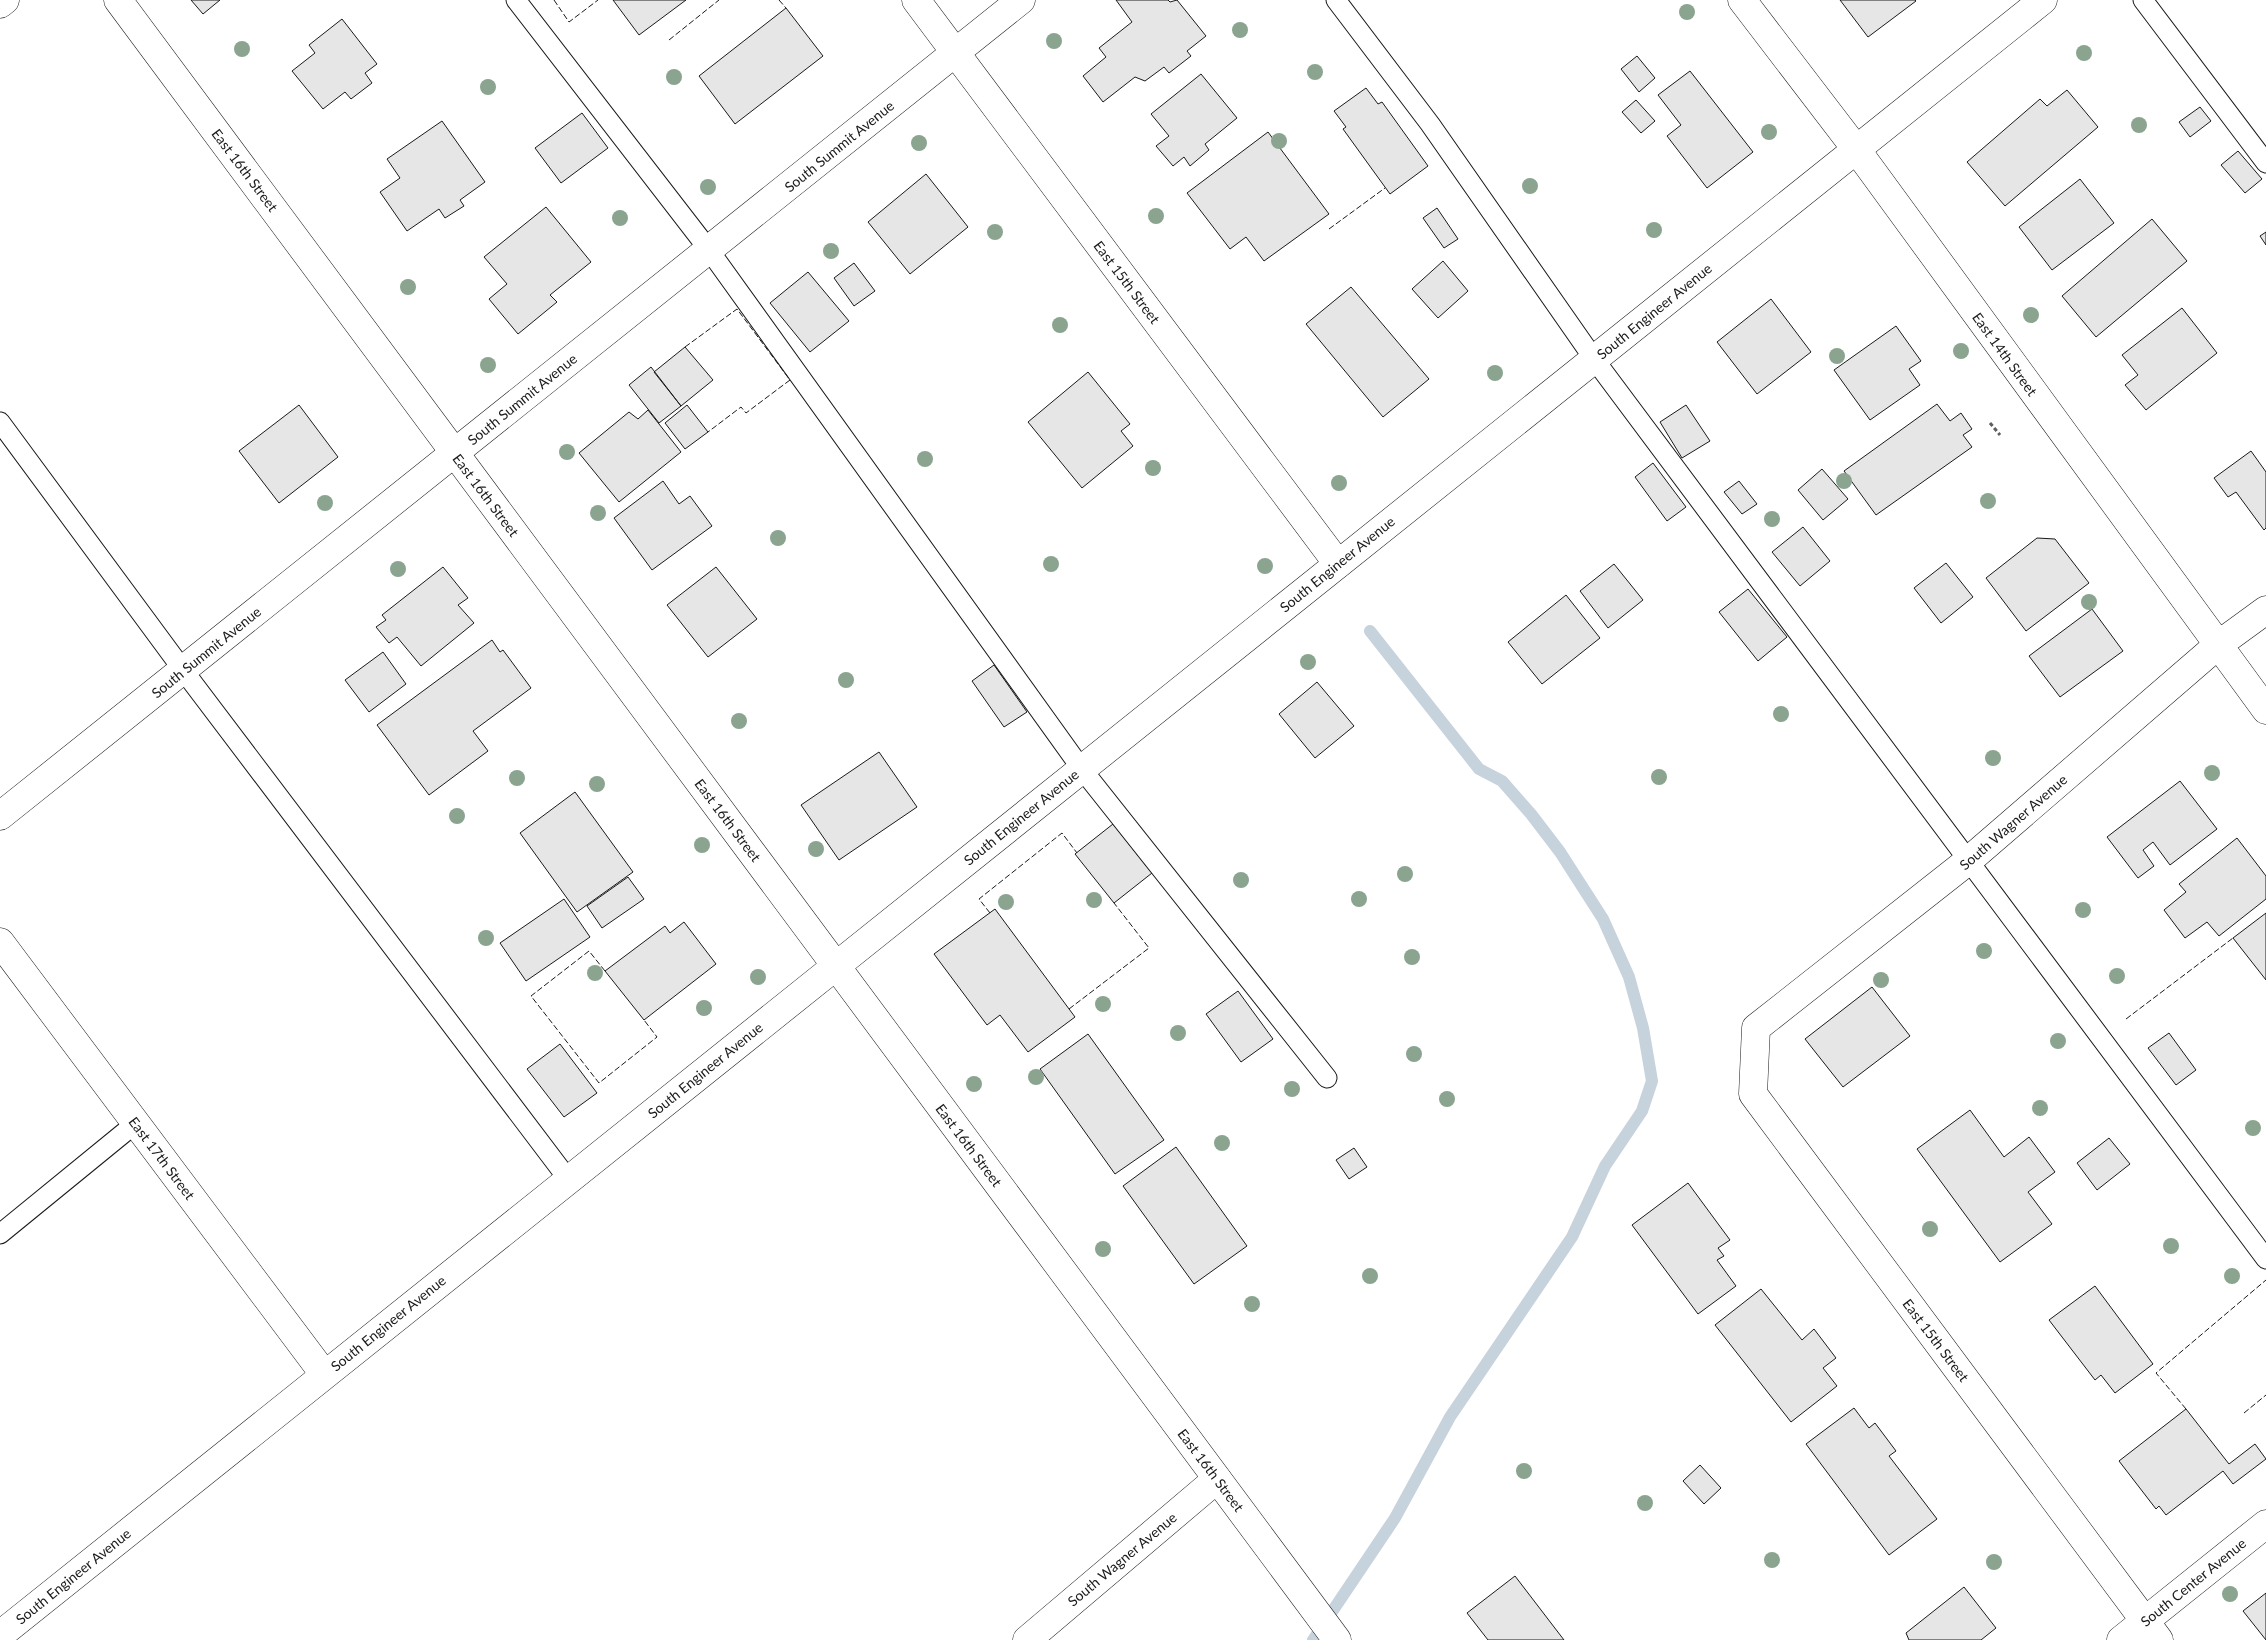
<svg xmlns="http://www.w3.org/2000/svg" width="2266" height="1640" viewBox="0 0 2266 1640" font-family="Lato,sans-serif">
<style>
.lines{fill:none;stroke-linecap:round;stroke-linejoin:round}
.stream{stroke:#c6d2dc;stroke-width:12}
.building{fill:#e6e6e6;stroke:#1a1a1a}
.lane-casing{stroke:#1a1a1a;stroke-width:21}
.street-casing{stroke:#1a1a1a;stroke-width:29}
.secondary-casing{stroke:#1a1a1a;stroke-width:29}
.path{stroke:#5f5f5f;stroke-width:3;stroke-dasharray:4 2.5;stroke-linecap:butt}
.lane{stroke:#fff;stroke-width:19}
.street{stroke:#fff;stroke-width:28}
.secondary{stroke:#fff;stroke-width:28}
.fence{stroke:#1a1a1a;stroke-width:1;stroke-dasharray:6 2.5;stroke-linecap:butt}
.tree{fill:#8aa48f}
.labels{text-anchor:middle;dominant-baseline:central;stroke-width:4;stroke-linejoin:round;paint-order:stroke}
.street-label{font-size:14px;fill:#1a1a1a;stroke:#fff}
</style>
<rect width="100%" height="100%" fill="#fff"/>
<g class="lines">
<path class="stream" d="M1313,1640L1395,1518L1450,1417L1572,1237L1605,1166L1642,1111L1652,1081L1643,1028L1629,977L1603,919L1560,852L1531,814L1502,781L1479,769L1370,631"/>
</g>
<path class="building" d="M191,0H220L203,14Z
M613,0H686L639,35Z
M1116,0H1168L1170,2L1177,0L1206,36L1187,51L1191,56L1169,73L1164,67L1145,81L1135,77L1103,102L1083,76L1106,57L1099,48L1132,22Z
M1840,0H1915L1916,1L1868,37Z
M786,8L823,56L735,124L699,76Z
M342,19L377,64L365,73L372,83L351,99L345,92L323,109L292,71L315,53L309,45Z
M1637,56L1655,78L1639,92L1621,69Z
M1690,71L1753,152L1707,188L1667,136L1681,125L1658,95Z
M1201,74L1237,118L1205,144L1209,150L1190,166L1184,157L1173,166L1156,146L1169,136L1151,114Z
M1366,88L1378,104L1382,102L1428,166L1390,194L1343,129L1346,127L1334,111Z
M2067,90L2098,127L2005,206L1967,162L2040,99L2047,106Z
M1636,100L1655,121L1641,133L1622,112Z
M2200,107L2211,121L2190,137L2179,122Z
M582,113L608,148L561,183L535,148Z
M442,121L485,182L460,200L464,206L445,218L439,209L407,231L380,192L400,178L387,159Z
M1268,132L1329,214L1264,261L1246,237L1230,249L1187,193Z
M2238,151L2262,179L2245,193L2221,165Z
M926,174L968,227L910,274L868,222Z
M2080,179L2114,223L2052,270L2019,227Z
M546,207L591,262L550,295L557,302L518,334L489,299L507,284L484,257Z
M1437,208L1458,239L1444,248L1423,218Z
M2152,219L2187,261L2096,337L2062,296Z
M2266,232V245L2260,236Z
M1443,261L1468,291L1438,318L1412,289Z
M854,263L875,291L854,306L834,278Z
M808,272L849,321L810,352L770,303Z
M1351,287L1429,379L1383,417L1306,324Z
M1771,299L1811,352L1757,394L1717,342Z
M2182,308L2217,353L2146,410L2125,385L2138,375L2122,355Z
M1896,326L1921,361L1909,369L1920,385L1870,420L1834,370Z
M685,347L713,380L681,406L654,372Z
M651,367L681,406L659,423L629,385Z
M1088,372L1130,424L1121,431L1133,446L1082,488L1028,422Z
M1937,404L1950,421L1961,413L1972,429L1963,435L1972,447L1876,515L1844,471Z
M299,405L338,457L279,503L239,451Z
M687,405L708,432L685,449L665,423Z
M1686,405L1710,441L1682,458L1660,422Z
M648,410L681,452L619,502L579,453L629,412L638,419Z
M2251,451L2266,472V528L2264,530L2236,492L2228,497L2214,478Z
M1653,463L1686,507L1667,521L1635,477Z
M1822,469L1848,499L1823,520L1798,490Z
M663,481L679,504L690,496L712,526L652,570L614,518Z
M1739,481L1757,504L1742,514L1724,492Z
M1803,527L1830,561L1800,586L1772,552Z
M2037,538L2055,539L2089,583L2026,631L1986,578Z
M1946,563L1973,597L1941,623L1914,588Z
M1614,564L1643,600L1608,628L1580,591Z
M443,567L468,598L458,605L474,623L421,666L397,637L389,643L376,627L386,620L382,615Z
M716,567L757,619L708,657L667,605Z
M1748,589L1787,637L1758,661L1719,612Z
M1566,595L1600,638L1542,684L1508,642Z
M2092,609L2123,651L2060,697L2029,656Z
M492,640L500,652L503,650L531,688L473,731L488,751L429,795L377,725Z
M383,652L406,684L369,712L345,680Z
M994,665L1027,712L1004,727L972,681Z
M1317,682L1354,726L1315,758L1279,714Z
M879,752L917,807L839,860L801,805Z
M2180,781L2217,829L2170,865L2153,842L2143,850L2154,866L2138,878L2107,837Z
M575,792L633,872L577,912L520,833Z
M1113,824L1152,873L1114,903L1075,854Z
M2237,838L2266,876V899L2219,936L2207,922L2185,938L2164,910L2186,892L2179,884Z
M628,877L644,899L602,928L587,906Z
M564,899L590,937L526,981L500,943Z
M995,909L1075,1017L1028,1052L1000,1015L987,1025L934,954Z
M2266,913V980L2233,938Z
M684,922L716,964L644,1020L605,971L665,926L670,933Z
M1872,987L1910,1036L1843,1087L1805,1039Z
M1238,991L1273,1039L1241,1062L1206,1014Z
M2169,1033L2196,1070L2176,1085L2148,1048Z
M1088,1034L1164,1140L1115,1174L1040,1069Z
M560,1044L597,1093L564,1117L527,1069Z
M1970,1110L2004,1157L2029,1137L2055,1172L2028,1192L2052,1224L2000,1262L1917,1149Z
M2109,1138L2130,1164L2097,1190L2077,1163Z
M1176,1147L1247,1246L1194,1284L1123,1186Z
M1354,1148L1367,1167L1349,1179L1336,1160Z
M1688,1183L1730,1240L1718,1248L1724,1256L1717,1260L1736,1286L1698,1314L1632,1225Z
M2095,1286L2153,1364L2115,1393L2101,1375L2095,1380L2049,1320Z
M1761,1289L1802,1340L1814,1329L1836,1358L1823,1368L1837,1386L1791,1422L1715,1325Z
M1854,1408L1869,1428L1875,1423L1896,1451L1889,1456L1937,1519L1889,1555L1806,1444Z
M2186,1409L2229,1464L2255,1444L2266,1459L2233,1484L2223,1471L2166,1515L2159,1506L2156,1509L2119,1461Z
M1700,1465L1721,1488L1704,1504L1683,1481Z
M1515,1576L1564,1640H1488L1467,1613Z
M1964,1587L1996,1628L1981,1640H1909L1906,1633Z
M2266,1593V1640L2243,1611Z"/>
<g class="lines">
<defs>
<path id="lane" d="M516,0L709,250L1081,768L1327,1078
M1336,0L1430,124L1594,359L2266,1259
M2143,0L2266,163
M0,422L183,670L568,1179
M0,1234L136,1123"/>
<path id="street" d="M916,0L1338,564
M1742,0L1856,149L2266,710
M0,4L5,0
M0,816L1021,0
M0,942L324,1374
M0,1635L836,966
M1027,1640L1217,1479
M2121,1640L2266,1524
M2159,1640L1753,1094L1756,1028L1968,861L2218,645L2266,610"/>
<path id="secondary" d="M118,0L1337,1640
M836,966L2043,0"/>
</defs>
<use href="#lane" class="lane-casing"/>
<use href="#street" class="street-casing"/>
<use href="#secondary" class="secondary-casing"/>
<path class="path" d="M1990,423L2000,435"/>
<use href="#lane" class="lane"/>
<use href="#street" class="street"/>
<use href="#secondary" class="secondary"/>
<path class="fence" d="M554,0L569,22L598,0
M779,0L786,8
M669,40L719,0
M1329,229L1385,188
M685,347L737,309L790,380L746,413L741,407L708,432
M990,913L979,899L1062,833L1077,853
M605,971L589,951L531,996L599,1083L657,1037L644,1020
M1069,1009L1149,948L1114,903
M2126,1019L2233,938
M2186,1409L2156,1373L2266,1280
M2244,1413L2266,1395"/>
</g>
<g class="tree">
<circle cx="1687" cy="12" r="8"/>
<circle cx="1240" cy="30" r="8"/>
<circle cx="1054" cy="41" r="8"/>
<circle cx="242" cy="49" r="8"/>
<circle cx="2084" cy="53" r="8"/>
<circle cx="1315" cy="72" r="8"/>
<circle cx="674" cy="77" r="8"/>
<circle cx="488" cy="87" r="8"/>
<circle cx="2139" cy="125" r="8"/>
<circle cx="1769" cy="132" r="8"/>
<circle cx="1279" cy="141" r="8"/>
<circle cx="919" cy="143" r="8"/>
<circle cx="1530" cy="186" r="8"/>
<circle cx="708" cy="187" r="8"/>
<circle cx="1156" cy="216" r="8"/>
<circle cx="620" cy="218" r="8"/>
<circle cx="1654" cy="230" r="8"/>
<circle cx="995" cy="232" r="8"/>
<circle cx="831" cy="251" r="8"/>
<circle cx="408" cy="287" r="8"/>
<circle cx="2031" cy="315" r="8"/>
<circle cx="1060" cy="325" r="8"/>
<circle cx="1961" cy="351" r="8"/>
<circle cx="1837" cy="356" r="8"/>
<circle cx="488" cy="365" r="8"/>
<circle cx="1495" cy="373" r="8"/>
<circle cx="567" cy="452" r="8"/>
<circle cx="925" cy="459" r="8"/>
<circle cx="1153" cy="468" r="8"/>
<circle cx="1844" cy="481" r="8"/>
<circle cx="1339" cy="483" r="8"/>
<circle cx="1988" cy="501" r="8"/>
<circle cx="325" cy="503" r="8"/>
<circle cx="598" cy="513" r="8"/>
<circle cx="1772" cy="519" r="8"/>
<circle cx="778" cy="538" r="8"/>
<circle cx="1051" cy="564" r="8"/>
<circle cx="1265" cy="566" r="8"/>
<circle cx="398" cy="569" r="8"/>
<circle cx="2089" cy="602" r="8"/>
<circle cx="1308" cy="662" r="8"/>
<circle cx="846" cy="680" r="8"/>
<circle cx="1781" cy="714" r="8"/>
<circle cx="739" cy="721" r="8"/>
<circle cx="1993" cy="758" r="8"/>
<circle cx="2212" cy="773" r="8"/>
<circle cx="1659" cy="777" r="8"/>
<circle cx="517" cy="778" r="8"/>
<circle cx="597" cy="784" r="8"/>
<circle cx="457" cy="816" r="8"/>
<circle cx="702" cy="845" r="8"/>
<circle cx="816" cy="849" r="8"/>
<circle cx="1405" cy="874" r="8"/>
<circle cx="1241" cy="880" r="8"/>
<circle cx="1359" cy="899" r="8"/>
<circle cx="1094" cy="900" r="8"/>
<circle cx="1006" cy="902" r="8"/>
<circle cx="2083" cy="910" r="8"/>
<circle cx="486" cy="938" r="8"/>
<circle cx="1984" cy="951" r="8"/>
<circle cx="1412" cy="957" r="8"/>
<circle cx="595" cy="973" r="8"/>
<circle cx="2117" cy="976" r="8"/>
<circle cx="758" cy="977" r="8"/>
<circle cx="1881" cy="980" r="8"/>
<circle cx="1103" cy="1004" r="8"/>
<circle cx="704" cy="1008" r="8"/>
<circle cx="1178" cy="1033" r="8"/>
<circle cx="2058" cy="1041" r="8"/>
<circle cx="1414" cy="1054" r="8"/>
<circle cx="1036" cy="1077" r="8"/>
<circle cx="974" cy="1084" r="8"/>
<circle cx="1292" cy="1089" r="8"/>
<circle cx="1447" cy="1099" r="8"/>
<circle cx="2040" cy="1108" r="8"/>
<circle cx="2253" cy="1128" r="8"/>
<circle cx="1222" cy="1143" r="8"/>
<circle cx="1930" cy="1229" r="8"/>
<circle cx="2171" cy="1246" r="8"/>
<circle cx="1103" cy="1249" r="8"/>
<circle cx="1370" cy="1276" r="8"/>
<circle cx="2232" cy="1276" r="8"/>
<circle cx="1252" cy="1304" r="8"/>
<circle cx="1524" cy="1471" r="8"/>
<circle cx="1645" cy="1503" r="8"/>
<circle cx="1772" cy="1560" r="8"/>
<circle cx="1994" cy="1562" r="8"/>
<circle cx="2230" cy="1594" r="8"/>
</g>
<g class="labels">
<g class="street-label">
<text transform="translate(839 146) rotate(-39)">South Summit Avenue</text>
<text transform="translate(245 170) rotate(53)">East 16th Street</text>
<text transform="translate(1127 282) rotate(53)">East 15th Street</text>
<text transform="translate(1654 311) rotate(-39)">South Engineer Avenue</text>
<text transform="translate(2005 354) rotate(54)">East 14th Street</text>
<text transform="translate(522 399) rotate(-39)">South Summit Avenue</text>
<text transform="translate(486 495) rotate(53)">East 16th Street</text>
<text transform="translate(1337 564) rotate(-39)">South Engineer Avenue</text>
<text transform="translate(206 652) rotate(-39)">South Summit Avenue</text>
<text transform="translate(1021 817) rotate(-39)">South Engineer Avenue</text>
<text transform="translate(728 820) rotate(53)">East 16th Street</text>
<text transform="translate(2013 822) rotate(-41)">South Wagner Avenue</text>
<text transform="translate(705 1070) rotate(-39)">South Engineer Avenue</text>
<text transform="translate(969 1145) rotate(53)">East 16th Street</text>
<text transform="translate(162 1158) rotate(53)">East 17th Street</text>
<text transform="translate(388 1323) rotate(-39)">South Engineer Avenue</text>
<text transform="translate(1936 1340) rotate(53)">East 15th Street</text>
<text transform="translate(1211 1470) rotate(53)">East 16th Street</text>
<text transform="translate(1122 1559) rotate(-40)">South Wagner Avenue</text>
<text transform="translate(73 1576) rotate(-39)">South Engineer Avenue</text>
<text transform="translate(2193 1582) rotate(-39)">South Center Avenue</text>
</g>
</g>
</svg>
